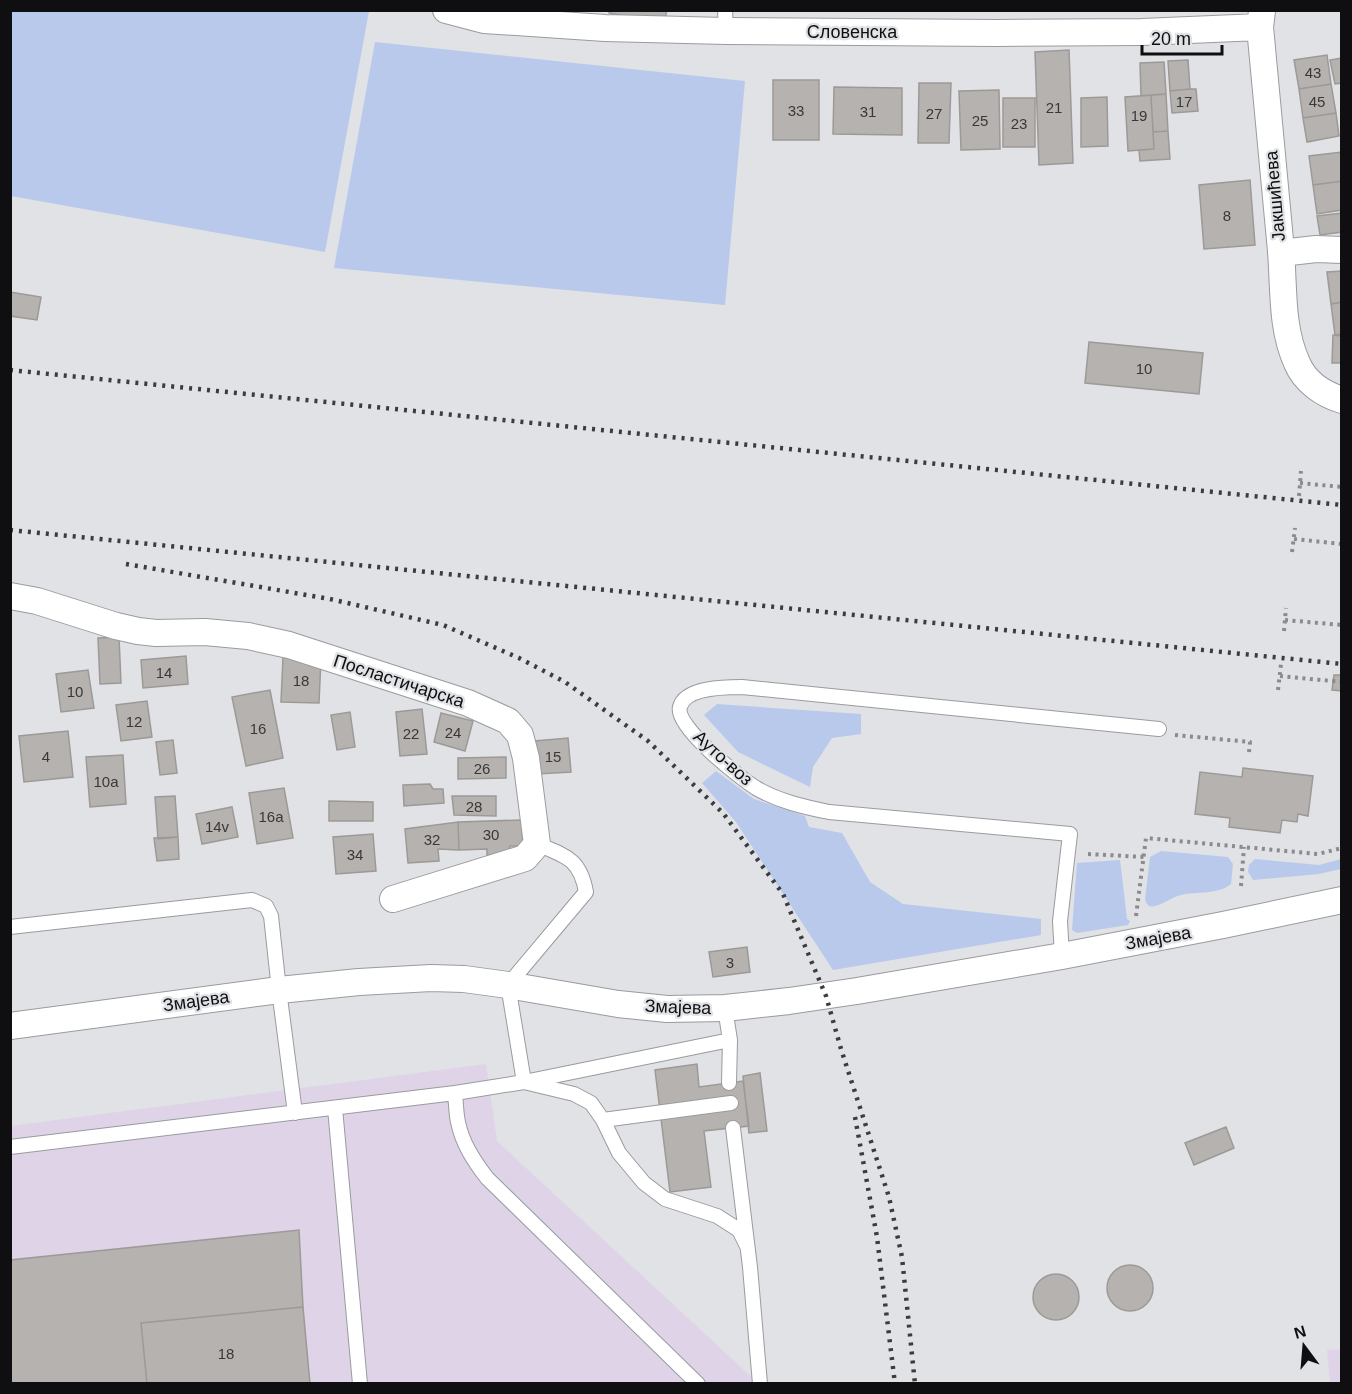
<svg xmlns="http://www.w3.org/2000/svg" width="1352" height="1394" viewBox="0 0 1352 1394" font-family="Helvetica,sans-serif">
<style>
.commercial{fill:#dfd3e8}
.green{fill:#b8c9eb}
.building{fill:#b6b2b0;stroke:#9d9997;stroke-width:1.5}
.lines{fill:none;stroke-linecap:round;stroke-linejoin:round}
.service-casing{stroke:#999b9e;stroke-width:16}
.minor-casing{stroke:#999b9e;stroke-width:28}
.path{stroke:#898b8e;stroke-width:4;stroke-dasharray:3 4.5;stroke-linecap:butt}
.service{stroke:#fff;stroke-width:14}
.minor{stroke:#fff;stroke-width:26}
.rail{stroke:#3c3c3e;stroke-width:4.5;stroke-dasharray:3 6;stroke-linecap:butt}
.labels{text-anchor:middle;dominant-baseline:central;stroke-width:4.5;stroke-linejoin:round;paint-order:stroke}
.number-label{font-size:15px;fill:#393839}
.street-label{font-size:18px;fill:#0f0f11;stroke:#e0e2e6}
</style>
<rect width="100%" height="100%" fill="#e0e2e6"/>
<path class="commercial" d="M486,1064L497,1141L758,1383H11L10,1126Z
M1341,1349V1383H1330L1327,1350Z"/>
<path class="green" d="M10,11H369L325,252L11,196Z
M375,42L745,81L725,305L334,268Z
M717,704L861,714V734L832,738L813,767L810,787L738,752L704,715Z
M716,771L754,799L805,816L809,827L842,833L870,882L903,904L1041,919V935L833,970L736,822L702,783Z
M1161,851L1228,857L1233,864L1231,884C1218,895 1197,891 1181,895C1172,897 1164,904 1155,906C1149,908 1147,905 1145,899L1150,857Z
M1255,859L1319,865L1341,859V869L1319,874L1253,880L1248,872L1249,865Z
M1120,860L1127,919L1130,921L1128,925L1077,933L1072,930L1077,863Z"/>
<path class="building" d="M609,10H667L664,24L609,13Z
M1069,50L1073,163L1039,165L1035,52Z
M1327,55L1331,84L1299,89L1294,60Z
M1342,58V83L1335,84L1330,60Z
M1188,60L1190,89L1170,91L1168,61Z
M1164,62L1166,94L1141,96L1140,63Z
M773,80H819V140H773Z
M919,83H951L949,143H918Z
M1331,84L1336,113L1303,118L1299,89Z
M834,87L902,88V135L833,134Z
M1190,89H1196L1198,111L1172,113L1170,91Z
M999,90L1000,149L961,150L959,91Z
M1166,94L1168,131L1153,132L1151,95Z
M1151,95L1154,149L1128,151L1125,97Z
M1107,97L1108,146L1081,147V98Z
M1003,98H1035V147H1003Z
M1336,113L1339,136L1307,142L1303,118Z
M1168,131L1170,159L1140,161L1139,150L1154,149L1153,132Z
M1342,152V181L1313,185L1309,156Z
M1250,180L1255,245L1204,249L1199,185Z
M1342,181V210L1317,214L1313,185Z
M1342,213V232L1320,235L1317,216Z
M1342,271V302L1331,304L1327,272Z
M10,292L41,297L37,320L10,316Z
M1342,302V334L1335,335L1331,304Z
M1333,335L1342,336V363H1332Z
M1089,342L1203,353L1199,394L1085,383Z
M119,637L121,683L100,684L98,638Z
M186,656L188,684L143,688L141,660Z
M283,657L321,658L319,703L281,702Z
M88,670L94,708L61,712L56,674Z
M1334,675H1342V691L1332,690Z
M270,690L283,758L246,766L232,697Z
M147,701L152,737L121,741L116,705Z
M422,709L427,754L400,756L396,712Z
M350,712L355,747L337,750L331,715Z
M441,713L473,721L465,751L434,742Z
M68,731L73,777L24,782L19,736Z
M568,738L571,772L537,774L535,741Z
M173,740L177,773L160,775L156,742Z
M123,755L126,804L90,807L86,757Z
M506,757V778L458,779V758Z
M1243,768L1313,776L1308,816L1298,814L1297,822L1282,820L1280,833L1229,827L1230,818L1195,814L1200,772L1242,777Z
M430,784L433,789H443L444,803L404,806L403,785Z
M284,788L293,838L257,844L249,793Z
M175,796L178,837L158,839L155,797Z
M452,796H496V816L454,815Z
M329,801L373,802V821H329Z
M232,807L238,837L202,844L196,814Z
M522,820L523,846H510V854L487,855V849L459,850L458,822Z
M458,822L459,850L438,849L439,861L408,863L405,829Z
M373,834L376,871L336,874L333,837Z
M178,837L179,859L157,861L154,838Z
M747,947L750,972L713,977L709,952Z
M697,1064L699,1087L743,1081L749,1126L704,1131L711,1187L670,1192L655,1070Z
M760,1073L767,1131L749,1133L743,1076Z
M1226,1127L1234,1148L1194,1165L1185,1143Z
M299,1230L303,1307L141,1323L147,1384H10V1260Z
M1107 1288a23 23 0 1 1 46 0a23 23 0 1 1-46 0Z
M1033 1297a23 23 0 1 1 46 0a23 23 0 1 1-46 0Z
M303,1307L310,1384H147L141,1323Z"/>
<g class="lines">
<defs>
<path id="service" d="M725,10L726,31
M537,844C566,856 580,859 586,892L508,985L524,1082L574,1094L591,1103L603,1120L619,1153L644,1183L665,1199L717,1216L739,1230L747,1246
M10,927L252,900L266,906L271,916L279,990L295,1113
M1062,956L1060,921L1070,834L829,812C804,807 778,801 756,788C740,778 674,726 680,707C685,687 726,687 742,687L1159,729
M729,1083L730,1040
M455,1093C456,1102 456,1113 458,1122C462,1143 474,1161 487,1178L698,1384
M335,1108L360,1384
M603,1120L731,1103
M733,1128L750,1267L760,1384
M10,1147L455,1093L524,1082L730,1040L725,1008"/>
<path id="minor" d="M446,10L484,20L605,28L726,31L997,33L1142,32L1260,27
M1262,11L1260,27C1267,101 1274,176 1281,251C1284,289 1281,328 1297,363C1305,382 1323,394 1342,400
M1281,253L1316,249L1342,250
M10,596L37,601L116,626L138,631L156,633L205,632L248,636L289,645L468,703L508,721L520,735L526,758L537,844L525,858L393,899
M10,1026L279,990L359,982L431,978L464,979L508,985L618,1004L667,1009L725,1008L789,1001L857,991L1062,956L1223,925L1342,900"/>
</defs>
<use href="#service" class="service-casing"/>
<use href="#minor" class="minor-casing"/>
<path class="path" d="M1300,483L1342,487
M1299,496L1301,471
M1294,539L1342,544
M1292,552L1295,528
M1285,620L1342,625
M1284,631L1286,608
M1280,676L1342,682
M1278,690L1281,664
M1175,735L1250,742L1249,752
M1088,854L1144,857
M1241,886L1244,847
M1136,916L1146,838L1318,854L1342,848"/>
<use href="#service" class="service"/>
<use href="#minor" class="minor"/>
<path class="rail" d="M10,370L1342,505
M10,530L1342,664
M126,564L330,599L443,625L519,658L565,682L648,741L723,813L783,894L826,996L841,1049L889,1197L902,1257L915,1384
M855,1117L877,1237L895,1384"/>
</g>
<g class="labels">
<g class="number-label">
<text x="1313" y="72">43</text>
<text x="1184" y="101">17</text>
<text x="1317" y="101">45</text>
<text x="1054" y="107">21</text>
<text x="796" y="110">33</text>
<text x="868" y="111">31</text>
<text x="934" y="113">27</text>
<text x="1139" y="115">19</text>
<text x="980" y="120">25</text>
<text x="1019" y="123">23</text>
<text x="1227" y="215">8</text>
<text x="1144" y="368">10</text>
<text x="164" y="672">14</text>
<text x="301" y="680">18</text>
<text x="75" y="691">10</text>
<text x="134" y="721">12</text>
<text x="258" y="728">16</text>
<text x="453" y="732">24</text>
<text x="411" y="733">22</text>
<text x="46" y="756">4</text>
<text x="553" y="756">15</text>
<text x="482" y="768">26</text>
<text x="106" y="781">10a</text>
<text x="474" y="806">28</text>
<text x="271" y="816">16a</text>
<text x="217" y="826">14v</text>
<text x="491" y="834">30</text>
<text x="432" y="839">32</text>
<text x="355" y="854">34</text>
<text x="730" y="962">3</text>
<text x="226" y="1353">18</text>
</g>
<g class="street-label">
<text x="852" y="32">Словенска</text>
<text transform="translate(1275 196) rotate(-95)">Јакшићева</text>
<text transform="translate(399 681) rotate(18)">Посластичарска</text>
<text transform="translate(723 758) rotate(42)">Ауто-воз</text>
<text transform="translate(1158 938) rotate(-10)">Змајева</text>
<text transform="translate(196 1001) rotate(-8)">Змајева</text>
<text transform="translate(678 1007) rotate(2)">Змајева</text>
</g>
</g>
<rect width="1352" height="1394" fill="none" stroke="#0f0f11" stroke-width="24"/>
<g transform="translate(1304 1346) rotate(344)" stroke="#e0e2e6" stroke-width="4.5" paint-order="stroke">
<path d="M0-4.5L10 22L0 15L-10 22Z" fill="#0f0f11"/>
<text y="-9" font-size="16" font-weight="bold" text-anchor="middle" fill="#0f0f11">N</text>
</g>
<path d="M1142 45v9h80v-9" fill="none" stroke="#0f0f11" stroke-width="3"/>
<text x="1151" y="45" font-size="18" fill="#0f0f11" stroke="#e0e2e6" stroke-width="4.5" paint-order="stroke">20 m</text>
</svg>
